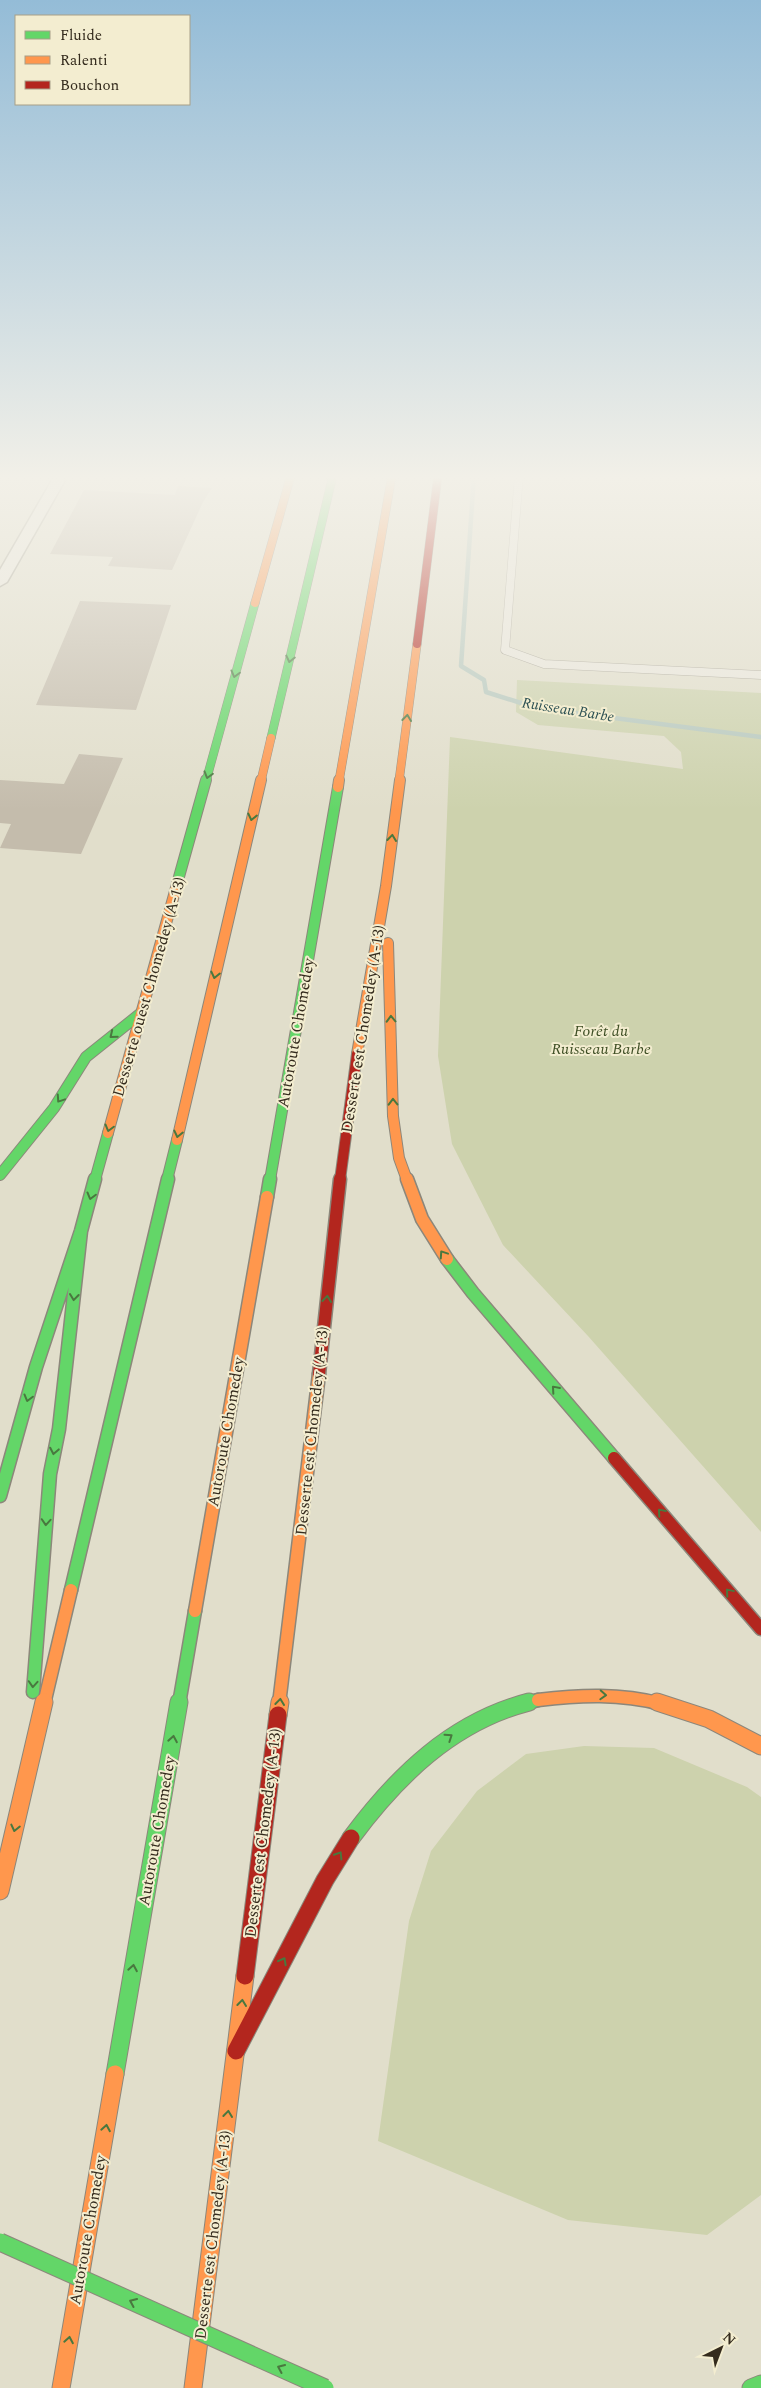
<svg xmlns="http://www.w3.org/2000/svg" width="761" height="2388" viewBox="0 0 761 2388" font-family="Spectral,serif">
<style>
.green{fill:#cdd2ad}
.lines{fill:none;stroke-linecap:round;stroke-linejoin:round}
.stream{stroke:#b6c8be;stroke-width:4.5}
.building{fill:#c4bcac}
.lane-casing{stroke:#a6a294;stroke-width:9}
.street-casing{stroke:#a6a294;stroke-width:3}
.fast-far3-casing{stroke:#8c877b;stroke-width:9}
.fast-far2-casing{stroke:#8c877b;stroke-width:12}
.fast-far1-casing{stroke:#8c877b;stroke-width:15}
.fast-casing{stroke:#8c877b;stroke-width:19}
.slow-far3-casing{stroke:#8c877b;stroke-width:9}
.slow-far2-casing{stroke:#8c877b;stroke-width:12}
.slow-far1-casing{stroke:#8c877b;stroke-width:15}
.slow-casing{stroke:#8c877b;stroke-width:19}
.jam-far3-casing{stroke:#8c877b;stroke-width:9}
.jam-far2-casing{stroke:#8c877b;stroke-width:12}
.jam-far1-casing{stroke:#8c877b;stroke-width:15}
.jam-casing{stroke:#8c877b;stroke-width:19}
.lane{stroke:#eae7dc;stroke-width:8}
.street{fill:#eae7dc;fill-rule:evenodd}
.fast-far3{stroke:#63d668;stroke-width:8}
.fast-far2{stroke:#63d668;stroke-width:10}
.fast-far1{stroke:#63d668;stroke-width:12}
.fast{stroke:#63d668;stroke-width:17}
.slow-far3{stroke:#ff974d;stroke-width:8}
.slow-far2{stroke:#ff974d;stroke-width:10}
.slow-far1{stroke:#ff974d;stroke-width:12}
.slow{stroke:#ff974d;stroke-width:17}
.jam-far3{stroke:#b3261e;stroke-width:8}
.jam-far2{stroke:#b3261e;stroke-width:10}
.jam-far1{stroke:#b3261e;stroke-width:12}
.jam{stroke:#b3261e;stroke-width:17}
.fast-bridge-casing{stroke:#8c877b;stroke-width:19;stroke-linecap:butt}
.fast-bridge{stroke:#63d668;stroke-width:17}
.oneway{stroke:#49783f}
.labels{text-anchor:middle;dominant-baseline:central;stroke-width:4;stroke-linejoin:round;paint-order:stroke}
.far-water-label{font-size:15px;font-style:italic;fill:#2d5153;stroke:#f3edd0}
.street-label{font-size:16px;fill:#342b1d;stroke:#f3edd0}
.park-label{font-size:16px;font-style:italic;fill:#3f4f25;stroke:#f3edd0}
</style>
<rect width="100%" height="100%" fill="#e1decb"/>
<path class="green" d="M517,680L761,693V1532L588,1336L503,1245L452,1144L438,1056L450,737L683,769L681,752L664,736L538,725L516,712Z
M584,1746L654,1748L747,1787L761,1797V2195L707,2235L568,2220L378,2141L409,1921L431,1851L477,1791L526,1754Z"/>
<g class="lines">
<path class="stream" d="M474,475L461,666L484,680L486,692L537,708L761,737"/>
</g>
<path class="building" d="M178,486L212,488L203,502L172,570L108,566L113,557L50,554L84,490L175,495Z
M80,601L171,605L136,710L36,705Z
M79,754L123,758L81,854L0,848L11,824L0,823V780L64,784Z"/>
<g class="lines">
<defs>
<path id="lane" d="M519,475L505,650L544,664L761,675"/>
<path id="street" d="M55,475H68L7,582L0,586V570Z"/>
<path id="fast-far3" d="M271,738L333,475
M206,781L255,603"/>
<path id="fast-far2" d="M177,884L206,780
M0,1175L54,1108L86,1057L141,1013
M95,1180L108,1133
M167,1180L177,1140
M270,1180L338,787"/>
<path id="fast-far1" d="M267,1197L270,1179
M447,1259L473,1293L614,1458
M0,1496L36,1367L81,1231L95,1179
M71,1590L168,1179
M33,1692L50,1474L59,1429L81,1231
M179,1704L195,1611
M524,1704L538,1700"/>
<path id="fast" d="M351,1838C397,1776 452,1722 529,1702
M115,2074L179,1702
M751,2388L761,2384"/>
<path id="slow-far3" d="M255,603L291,475
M261,781L271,738
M339,781L392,475
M399,781L417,644"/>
<path id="slow-far2" d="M338,787L339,780
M388,943L393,1116L399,1158L407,1180
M357,1054L386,886L400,780
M108,1133L177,884
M177,1140L261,780"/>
<path id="slow-far1" d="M407,1179L422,1219L447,1259
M195,1611L267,1197
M538,1700C579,1695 621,1693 661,1704
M44,1704L71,1590
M279,1704L319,1374"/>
<path id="slow" d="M657,1702L709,1719L761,1746
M278,1715L280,1702
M0,1891L44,1702
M61,2388L115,2074
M193,2388L245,1976"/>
<path id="jam-far3" d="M417,644L438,475"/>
<path id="jam-far2" d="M340,1180L357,1054"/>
<path id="jam-far1" d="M319,1374L340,1179
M614,1458L761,1629"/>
<path id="jam" d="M245,1976L278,1715
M236,2051L325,1880L351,1838"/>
</defs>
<use href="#lane" class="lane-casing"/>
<use href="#street" class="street-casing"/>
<use href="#fast-far3" class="fast-far3-casing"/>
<use href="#fast-far2" class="fast-far2-casing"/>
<use href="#fast-far1" class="fast-far1-casing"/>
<use href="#fast" class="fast-casing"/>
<use href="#slow-far3" class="slow-far3-casing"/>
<use href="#slow-far2" class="slow-far2-casing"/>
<use href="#slow-far1" class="slow-far1-casing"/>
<use href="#slow" class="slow-casing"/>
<use href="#jam-far3" class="jam-far3-casing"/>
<use href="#jam-far2" class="jam-far2-casing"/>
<use href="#jam-far1" class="jam-far1-casing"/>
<use href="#jam" class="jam-casing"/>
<use href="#lane" class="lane"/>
<use href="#street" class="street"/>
<use href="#fast-far3" class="fast-far3"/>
<use href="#fast-far2" class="fast-far2"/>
<use href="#fast-far1" class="fast-far1"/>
<use href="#fast" class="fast"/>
<use href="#slow-far3" class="slow-far3"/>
<use href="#slow-far2" class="slow-far2"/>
<use href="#slow-far1" class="slow-far1"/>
<use href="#slow" class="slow"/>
<use href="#jam-far3" class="jam-far3"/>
<use href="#jam-far2" class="jam-far2"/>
<use href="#jam-far1" class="jam-far1"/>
<use href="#jam" class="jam"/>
<defs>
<path id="fast-bridge" d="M0,2242L325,2388"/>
</defs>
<use href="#fast-bridge" class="fast-bridge-casing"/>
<use href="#fast-bridge" class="fast-bridge"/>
</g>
<defs><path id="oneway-chevron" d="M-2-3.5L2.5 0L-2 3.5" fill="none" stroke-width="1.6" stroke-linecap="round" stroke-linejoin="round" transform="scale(1.25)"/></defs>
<g class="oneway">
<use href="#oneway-chevron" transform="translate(290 659) rotate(103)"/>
<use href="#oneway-chevron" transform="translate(235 674) rotate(105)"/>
<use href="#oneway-chevron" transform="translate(407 718) rotate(-83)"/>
<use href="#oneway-chevron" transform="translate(208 775) rotate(106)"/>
<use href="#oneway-chevron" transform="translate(252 817) rotate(103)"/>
<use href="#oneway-chevron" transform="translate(392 838) rotate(-83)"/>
<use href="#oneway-chevron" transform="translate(215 975) rotate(103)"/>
<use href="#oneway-chevron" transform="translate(391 1019) rotate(-92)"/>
<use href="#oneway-chevron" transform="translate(113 1035) rotate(141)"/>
<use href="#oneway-chevron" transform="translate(60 1099) rotate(124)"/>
<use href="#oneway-chevron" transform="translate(393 1102) rotate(-91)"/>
<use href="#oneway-chevron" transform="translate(109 1128) rotate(105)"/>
<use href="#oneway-chevron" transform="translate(178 1134) rotate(103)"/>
<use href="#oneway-chevron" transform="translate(91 1196) rotate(105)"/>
<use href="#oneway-chevron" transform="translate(443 1254) rotate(-124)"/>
<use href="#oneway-chevron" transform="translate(74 1297) rotate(97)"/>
<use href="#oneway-chevron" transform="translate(327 1299) rotate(-84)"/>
<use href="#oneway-chevron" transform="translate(555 1389) rotate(-131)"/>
<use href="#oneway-chevron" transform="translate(28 1398) rotate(105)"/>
<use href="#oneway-chevron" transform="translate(54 1451) rotate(101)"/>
<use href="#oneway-chevron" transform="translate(661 1512) rotate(-131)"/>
<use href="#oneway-chevron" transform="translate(46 1522) rotate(94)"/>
<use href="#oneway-chevron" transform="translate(729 1592) rotate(-130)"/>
<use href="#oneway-chevron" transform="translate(33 1684) rotate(94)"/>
<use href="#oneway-chevron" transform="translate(603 1695) rotate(3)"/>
<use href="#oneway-chevron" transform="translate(280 1702) rotate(-83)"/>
<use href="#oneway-chevron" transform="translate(449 1737) rotate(-34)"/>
<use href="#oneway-chevron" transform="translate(173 1739) rotate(-80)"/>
<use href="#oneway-chevron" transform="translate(15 1828) rotate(103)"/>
<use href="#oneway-chevron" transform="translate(339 1855) rotate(-58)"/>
<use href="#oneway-chevron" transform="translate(283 1961) rotate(-62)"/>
<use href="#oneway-chevron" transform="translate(133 1968) rotate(-80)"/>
<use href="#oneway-chevron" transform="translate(242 2003) rotate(-83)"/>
<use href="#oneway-chevron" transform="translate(228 2114) rotate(-83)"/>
<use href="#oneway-chevron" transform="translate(106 2128) rotate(-80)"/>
<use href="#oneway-chevron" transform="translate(133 2302) rotate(-156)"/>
<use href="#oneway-chevron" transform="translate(69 2340) rotate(-80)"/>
<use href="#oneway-chevron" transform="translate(281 2368) rotate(-156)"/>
</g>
<linearGradient id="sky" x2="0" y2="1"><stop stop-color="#94bcd7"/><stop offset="0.59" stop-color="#f2f0e8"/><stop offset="1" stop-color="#f2f0e8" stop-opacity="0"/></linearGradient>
<rect width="761" height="810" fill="url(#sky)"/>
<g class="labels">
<g class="far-water-label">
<text transform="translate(568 710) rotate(9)">Ruisseau Barbe</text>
</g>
<g class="street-label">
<text transform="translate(149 987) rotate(-74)">Desserte ouest Chomedey (A-13)</text>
<text transform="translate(363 1029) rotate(-81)">Desserte est Chomedey (A-13)</text>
<text transform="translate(296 1033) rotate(-80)">Autoroute Chomedey</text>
<text transform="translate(312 1431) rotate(-84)">Desserte est Chomedey (A-13)</text>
<text transform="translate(226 1432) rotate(-80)">Autoroute Chomedey</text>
<text transform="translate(157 1831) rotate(-80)">Autoroute Chomedey</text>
<text transform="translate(263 1833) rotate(-83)">Desserte est Chomedey (A-13)</text>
<text transform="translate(88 2230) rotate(-80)">Autoroute Chomedey</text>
<text transform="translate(213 2235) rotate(-83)">Desserte est Chomedey (A-13)</text>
</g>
<g class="park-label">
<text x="601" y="1031">Forêt du<tspan x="601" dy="18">Ruisseau Barbe</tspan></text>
</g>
</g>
<rect x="15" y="15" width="175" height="90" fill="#f3edd0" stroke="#a79f88"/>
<rect x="25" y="31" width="25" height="8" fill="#63d668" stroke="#a79f88"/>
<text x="60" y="40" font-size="15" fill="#342b1d">Fluide</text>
<rect x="25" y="56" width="25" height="8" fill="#ff974d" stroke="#a79f88"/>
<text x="60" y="65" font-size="15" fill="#342b1d">Ralenti</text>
<rect x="25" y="81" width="25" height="8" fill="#b3261e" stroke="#a79f88"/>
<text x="60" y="90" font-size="15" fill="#342b1d">Bouchon</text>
<g transform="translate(721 2348) rotate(42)" stroke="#f3edd0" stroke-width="4" paint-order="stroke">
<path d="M0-4L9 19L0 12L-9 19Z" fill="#342b1d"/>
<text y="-8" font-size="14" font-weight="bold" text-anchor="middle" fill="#342b1d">N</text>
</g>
</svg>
